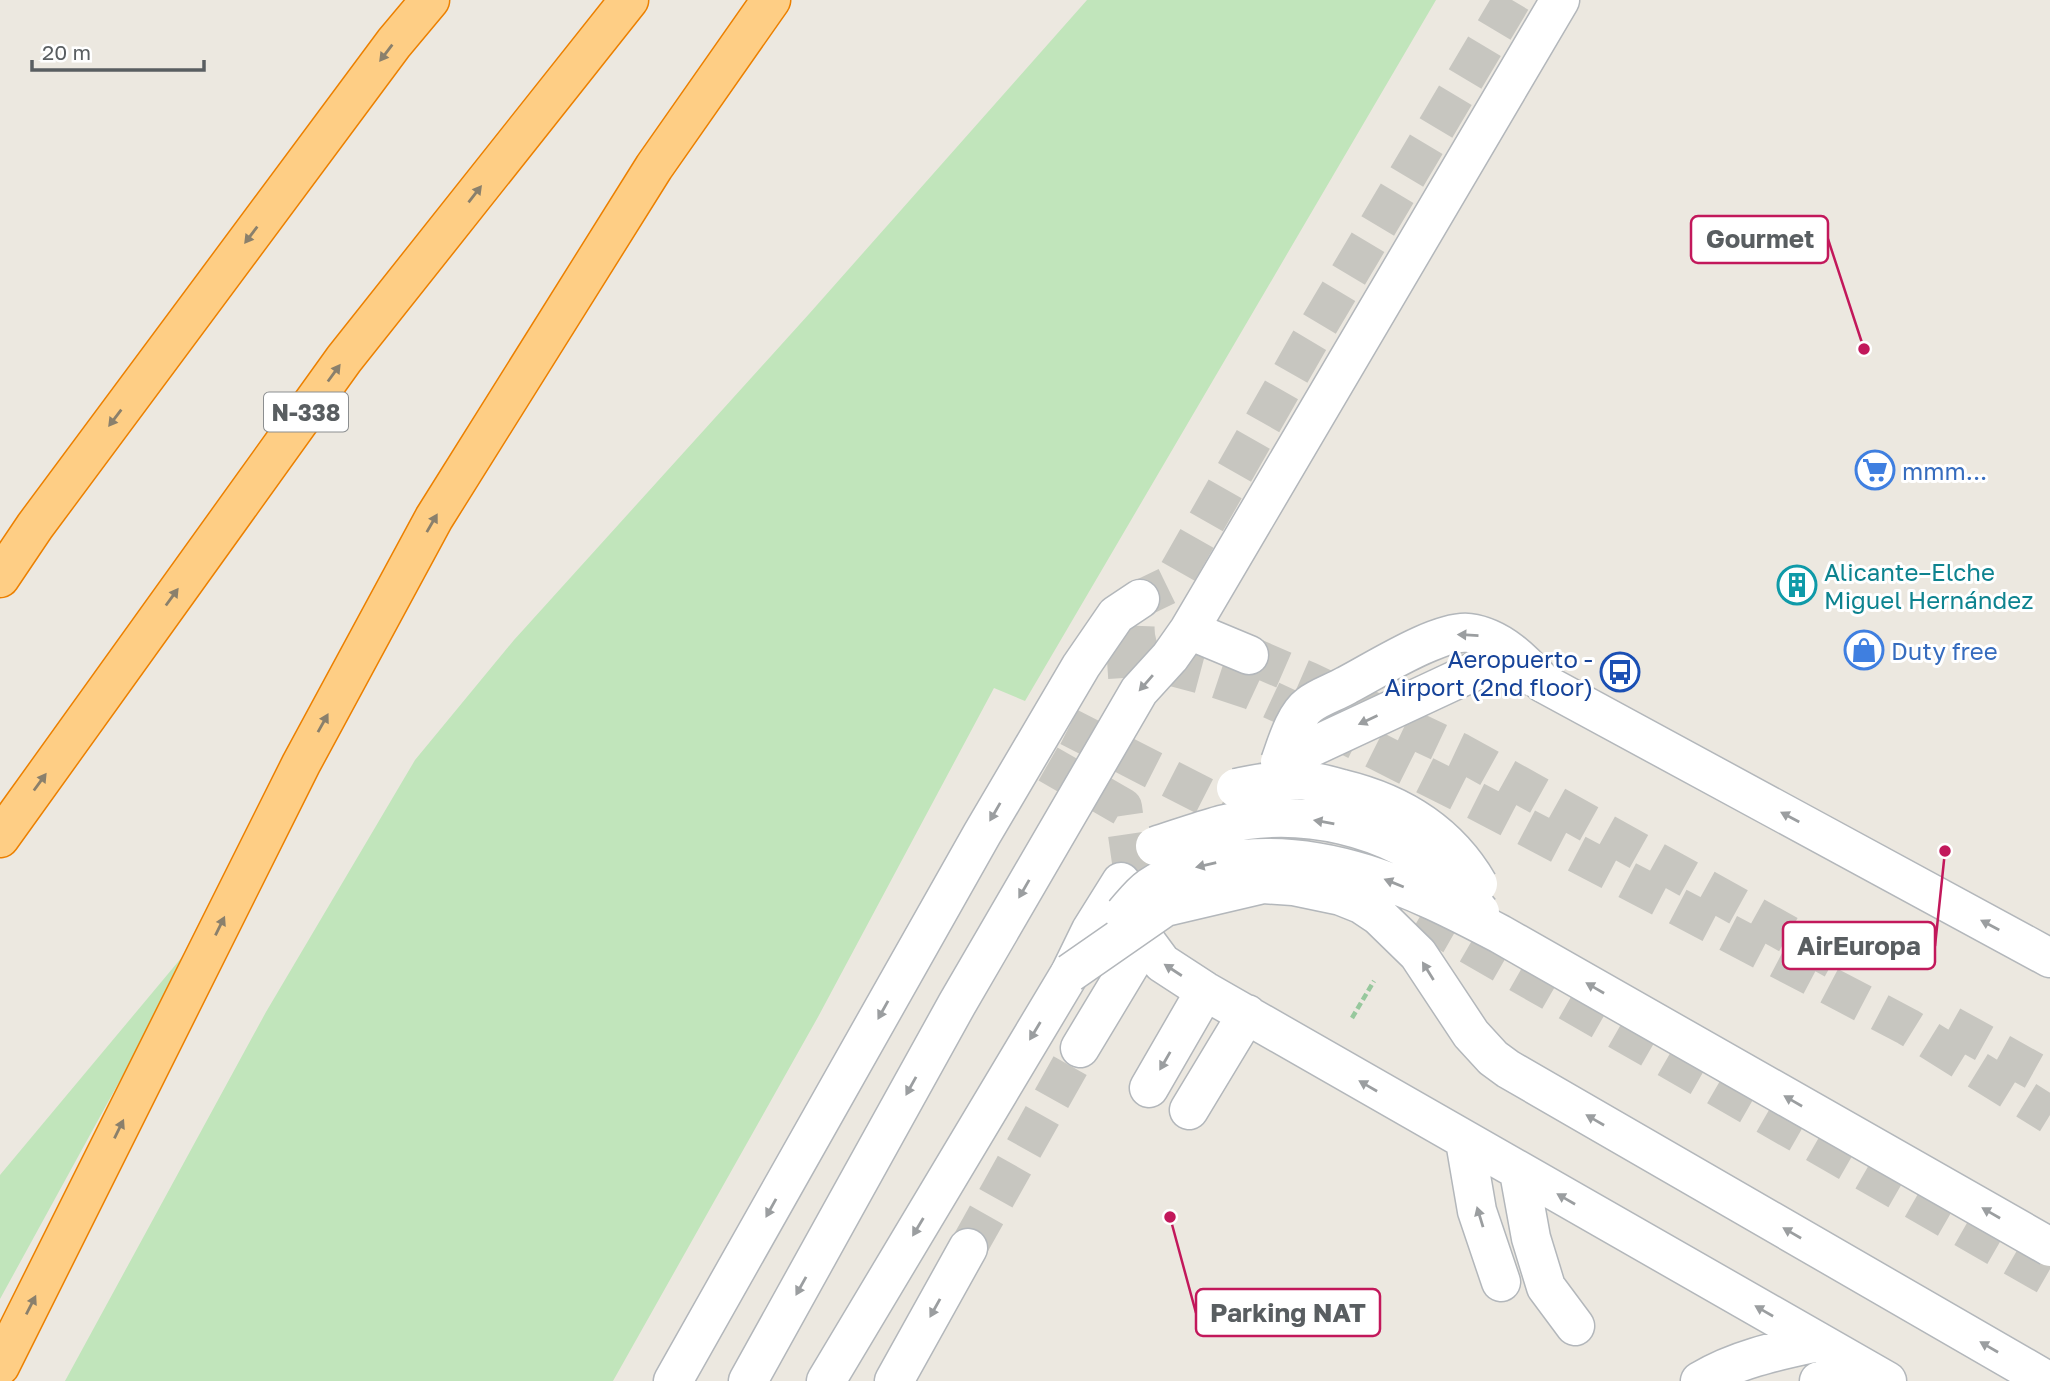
<svg xmlns="http://www.w3.org/2000/svg" width="2050" height="1381" viewBox="0 0 2050 1381" font-family="'Golos Text',sans-serif">
<style>
.green{fill:#c1e5bb}
.lines{fill:none;stroke-linecap:round;stroke-linejoin:round}
.minor-tunnel{stroke:#c7c6c0;stroke-width:38;stroke-dasharray:38 19;stroke-linecap:butt}
.minor-casing{stroke:#b3b7bb;stroke-width:41}
.highway-casing{stroke:#ec8000;stroke-width:41}
.path{stroke:#97c89d;stroke-width:4.5;stroke-dasharray:7 3.5;stroke-linecap:butt}
.minor{stroke:#fff;stroke-width:38}
.highway{stroke:#fece85;stroke-width:38}
.minor-bridge-casing{stroke:#b3b7bb;stroke-width:41;stroke-linecap:butt}
.minor-bridge{stroke:#fff;stroke-width:38}
.oneway{fill:#8a806c}
.oneway2{fill:#9b9ea0}
.labels{text-anchor:middle;dominant-baseline:central;stroke-width:6;stroke-linejoin:round;paint-order:stroke}
.shield{fill:#fff;stroke:#8b8e90;stroke-width:2}
.shield-label{font-size:23px;font-weight:bold;fill:#595e61}
.shop-label{font-size:24px;fill:#366cbe;stroke:#fff;text-anchor:start}
.culture-label{font-size:24px;fill:#0d838f;stroke:#fff;text-anchor:start}
.transit-label{font-size:24px;fill:#164399;stroke:#fff;text-anchor:end}
.leader{fill:none;stroke:#c2185b;stroke-width:2.5}
.callout-dot{fill:#c2185b;stroke:#fff;stroke-width:2.5}
.callout{fill:#fff;stroke:#c2185b;stroke-width:2.5}
.callout-label{font-size:26px;text-anchor:middle;font-weight:bold;fill:#595e61}
</style>
<rect width="100%" height="100%" fill="#ece8e0"/>
<path class="green" d="M1087,0H1436L1025,701L994,688L818,1017L613,1381H65L266,1012L415,760L514,640L809,314Z
M198,938L0,1299V1175Z"/>
<g class="lines">
<path class="minor-tunnel" d="M1249,655L1309,681L1460,752L1834,960
M1107,660L1138,658L1213,678L1252,691L1325,725L1478,802L1908,1027L2050,1115
M1147,661C1131,643 1135,620 1140,599L1171,584L1307,345L1512,0
M1069,727L1251,820L2050,1278
M1048,764L1123,807L1131,862L1134,916
M1951,1025L2050,1080
M968,1248L1080,1048"/>
<defs>
<path id="minor" d="M1189,630L1249,655
M1543,683L2050,958
M1080,1048L1145,940L1162,963L1205,991L1887,1381
M1149,1088L1205,991
M1189,1110L1247,1014
M1465,1141L1477,1211L1501,1282
M1519,1172L1531,1238L1546,1287L1575,1326
M673,1381L982,834L1081,666L1116,615L1140,599
M748,1381L957,1004L1139,691L1170,657L1189,630L1560,0
M826,1381L1070,973L1091,930L1121,882
M894,1381L968,1248
M1700,1381C1737,1359 1776,1351 1818,1342
M1819,1381L1874,1374"/>
<path id="highway" d="M0,578L35,526L394,43L430,0
M0,838L344,359L629,0
M0,1366L301,764L434,518L654,167L771,0"/>
</defs>
<use href="#minor" class="minor-casing"/>
<use href="#highway" class="highway-casing"/>
<path class="path" d="M1352,1018L1374,981"/>
<use href="#minor" class="minor"/>
<use href="#highway" class="highway"/>
<defs>
<path id="minor-bridge" d="M1280,762C1286,746 1294,716 1309,705C1319,697 1335,692 1347,685C1374,671 1440,629 1469,633C1500,637 1523,661 1543,683
M1280,762L1475,671C1502,664 1511,665 1535,678
M1236,788C1256,784 1278,779 1300,780C1313,781 1328,785 1342,789C1400,803 1447,831 1478,884
M1155,846C1177,839 1199,831 1221,825C1300,806 1390,826 1451,880C1462,889 1471,901 1480,912
M1124,914C1132,905 1140,894 1150,887C1171,873 1195,867 1220,862C1323,844 1412,888 1500,934L2050,1247
M1070,973L1165,907L1263,884L1293,886L1341,896L1361,904L1379,916L1418,954L1471,1034L1493,1058L1508,1069L2048,1381"/>
</defs>
<use href="#minor-bridge" class="minor-bridge-casing"/>
<use href="#minor-bridge" class="minor-bridge"/>
</g>
<defs><path id="oneway-solid" d="M-6-.8H1V-3.2L6.5 0L1 3.2V.8H-6Z" transform="scale(1.75)"/></defs>
<g class="oneway">
<use href="#oneway-solid" transform="translate(386 53) rotate(127)"/>
<use href="#oneway-solid" transform="translate(475 194) rotate(-52)"/>
<use href="#oneway-solid" transform="translate(251 235) rotate(127)"/>
<use href="#oneway-solid" transform="translate(334 373) rotate(-54)"/>
<use href="#oneway-solid" transform="translate(115 418) rotate(127)"/>
<use href="#oneway-solid" transform="translate(432 523) rotate(-60)"/>
<use href="#oneway-solid" transform="translate(172 597) rotate(-54)"/>
<use href="#oneway-solid" transform="translate(323 723) rotate(-61)"/>
<use href="#oneway-solid" transform="translate(40 782) rotate(-54)"/>
<use href="#oneway-solid" transform="translate(220 926) rotate(-64)"/>
<use href="#oneway-solid" transform="translate(119 1129) rotate(-64)"/>
<use href="#oneway-solid" transform="translate(31 1305) rotate(-63)"/>
</g>
<g class="oneway2">
<use href="#oneway-solid" transform="translate(1468 635) rotate(-177)"/>
<use href="#oneway-solid" transform="translate(1146 683) rotate(131)"/>
<use href="#oneway-solid" transform="translate(1368 720) rotate(155)"/>
<use href="#oneway-solid" transform="translate(995 812) rotate(120)"/>
<use href="#oneway-solid" transform="translate(1790 817) rotate(-152)"/>
<use href="#oneway-solid" transform="translate(1324 822) rotate(-170)"/>
<use href="#oneway-solid" transform="translate(1206 865) rotate(167)"/>
<use href="#oneway-solid" transform="translate(1394 883) rotate(-158)"/>
<use href="#oneway-solid" transform="translate(1024 889) rotate(120)"/>
<use href="#oneway-solid" transform="translate(1990 925) rotate(-152)"/>
<use href="#oneway-solid" transform="translate(1173 970) rotate(-147)"/>
<use href="#oneway-solid" transform="translate(1428 971) rotate(-122)"/>
<use href="#oneway-solid" transform="translate(1595 988) rotate(-150)"/>
<use href="#oneway-solid" transform="translate(883 1010) rotate(119)"/>
<use href="#oneway-solid" transform="translate(1035 1031) rotate(121)"/>
<use href="#oneway-solid" transform="translate(1165 1061) rotate(120)"/>
<use href="#oneway-solid" transform="translate(911 1086) rotate(119)"/>
<use href="#oneway-solid" transform="translate(1368 1086) rotate(-150)"/>
<use href="#oneway-solid" transform="translate(1793 1101) rotate(-150)"/>
<use href="#oneway-solid" transform="translate(1595 1120) rotate(-150)"/>
<use href="#oneway-solid" transform="translate(1566 1199) rotate(-150)"/>
<use href="#oneway-solid" transform="translate(771 1208) rotate(119)"/>
<use href="#oneway-solid" transform="translate(1991 1213) rotate(-150)"/>
<use href="#oneway-solid" transform="translate(1480 1217) rotate(-107)"/>
<use href="#oneway-solid" transform="translate(918 1227) rotate(121)"/>
<use href="#oneway-solid" transform="translate(1792 1233) rotate(-150)"/>
<use href="#oneway-solid" transform="translate(801 1286) rotate(119)"/>
<use href="#oneway-solid" transform="translate(935 1308) rotate(119)"/>
<use href="#oneway-solid" transform="translate(1764 1311) rotate(-150)"/>
<use href="#oneway-solid" transform="translate(1989 1347) rotate(-150)"/>
</g>
<defs>
<symbol id="supermarket-ring" viewBox="-11 -11 22 22"><circle r="9.5" fill="#fff" stroke="#3f7fe0" stroke-width="1.5"/><path d="M-6-5.5h2.5l.6 2H6L4.5 2H-2.5L-4.4-4H-6ZM-1.5 3.2a1.3 1.3 0 1 0 .1 0ZM3 3.2a1.3 1.3 0 1 0 .1 0Z" fill="#3f7fe0"/></symbol>
<symbol id="building-ring" viewBox="-11 -11 22 22"><circle r="9.5" fill="#fff" stroke="#0f9aa8" stroke-width="1.5"/><path d="M-4-6H4V6H1V3H-1V6H-4ZM-2.5-4.3h1.7v1.8h-1.7ZM.8-4.3h1.7v1.8H.8ZM-2.5-1h1.7V.8h-1.7ZM.8-1h1.7V.8H.8Z" fill="#0f9aa8"/></symbol>
<symbol id="shop-ring" viewBox="-11 -11 22 22"><circle r="9.5" fill="#fff" stroke="#3f7fe0" stroke-width="1.5"/><path d="M-5-2.5h2.3a2.7 3.5 0 0 1 5.4 0H5L5.5 6h-11ZM-1.5-2.5h3a1.5 2.3 0 0 0-3 0Z" fill="#3f7fe0"/></symbol>
<symbol id="bus-ring" viewBox="-11 -11 22 22"><circle r="9.5" fill="#fff" stroke="#1a4fb4" stroke-width="1.5"/><path d="M-5-6H5V4H4V6H2V4H-2V6H-4V4H-5ZM-3.5-4V0h7V-4ZM-3.5 1.2v1.5H-2V1.2ZM2 1.2v1.5H3.5V1.2Z" fill="#1a4fb4"/></symbol>
</defs>
<g fill-rule="evenodd">
<use href="#supermarket-ring" x="1853" y="448" width="44" height="44"/>
<use href="#building-ring" x="1775" y="563" width="44" height="44"/>
<use href="#shop-ring" x="1842" y="628" width="44" height="44"/>
<use href="#bus-ring" x="1598" y="650" width="44" height="44"/>
</g>
<g class="labels">
<rect class="shield" x="264" y="392.5" width="84" height="39" rx="5"/>
<g class="shield-label">
<text x="306" y="412">N-338</text>
</g>
<g class="shop-label">
<text x="1902" y="470">mmm...</text>
<text x="1891" y="650">Duty free</text>
</g>
<g class="culture-label">
<text x="1824" y="571">Alicante–Elche<tspan x="1824" dy="28">Miguel Hernández</tspan></text>
</g>
<g class="transit-label">
<text x="1593" y="658">Aeropuerto -<tspan x="1593" dy="28">Airport (2nd floor)</tspan></text>
</g>
</g>
<path class="leader" d="M1864 349L1828 239M1945 851L1935 946M1170 1217L1196 1313"/>
<g class="callout-dot">
<circle cx="1864" cy="349" r="7"/>
<circle cx="1945" cy="851" r="7"/>
<circle cx="1170" cy="1217" r="7"/>
</g>
<g class="callout">
<rect x="1691" y="216" width="137" height="47" rx="7"/>
<rect x="1783" y="922" width="152" height="47" rx="7"/>
<rect x="1196" y="1289" width="184" height="47" rx="7"/>
</g>
<g class="callout-label">
<text x="1760" y="248">Gourmet</text>
<text x="1859" y="955">AirEuropa</text>
<text x="1288" y="1322">Parking NAT</text>
</g>
<path d="M32 60v10h172v-10" fill="none" stroke="#595e61" stroke-width="3.5"/>
<text x="42" y="60" font-size="21" fill="#595e61" stroke="#ffffff" stroke-width="5" paint-order="stroke">20 m</text>
</svg>
